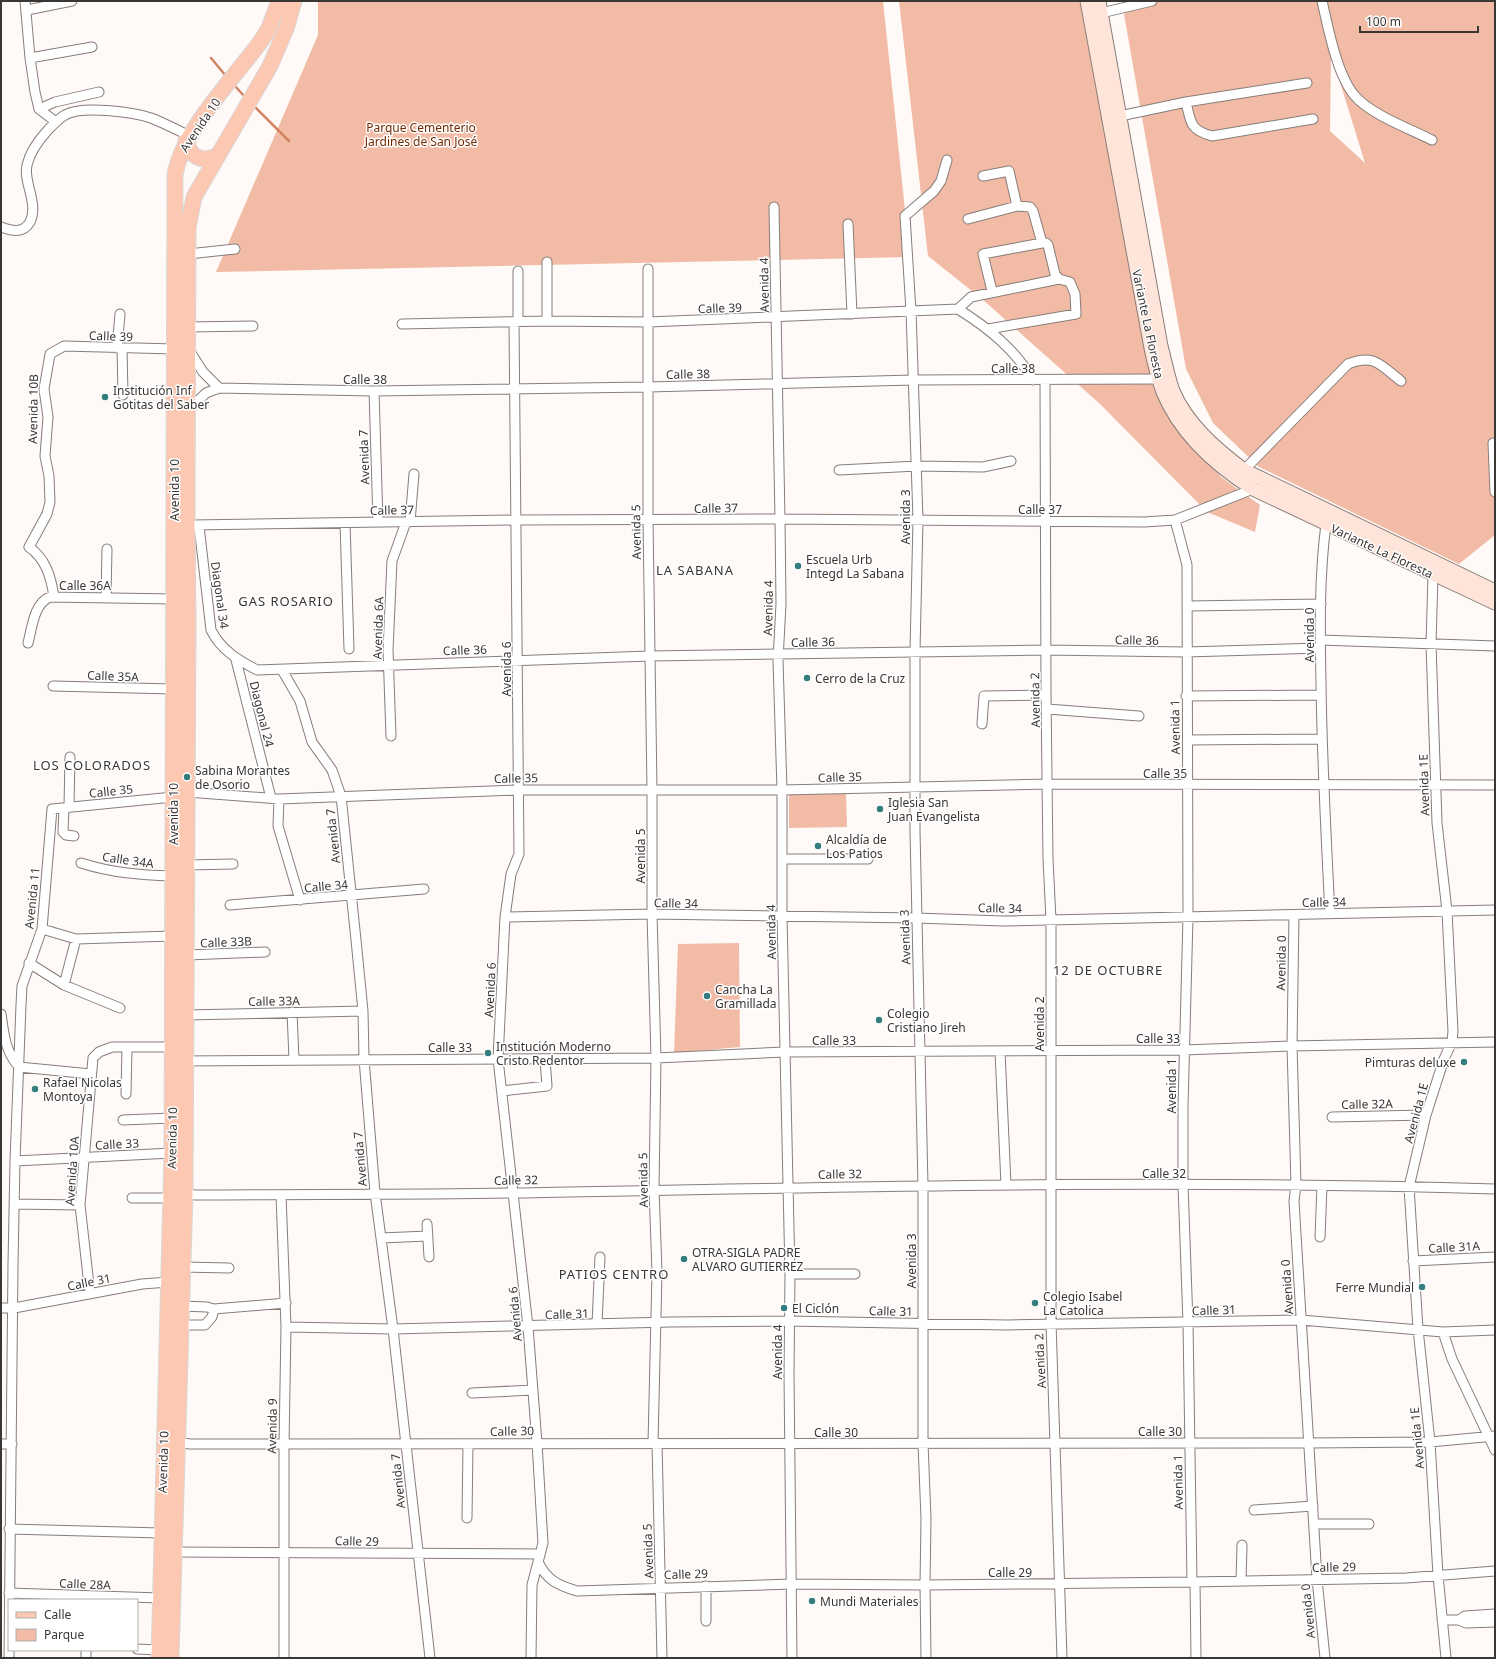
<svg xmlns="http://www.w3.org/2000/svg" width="1496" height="1659" viewBox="0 0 1496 1659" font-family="'Noto Sans',sans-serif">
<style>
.green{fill:#f1bba5;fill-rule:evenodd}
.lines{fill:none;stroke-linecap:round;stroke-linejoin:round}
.stream{stroke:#d48361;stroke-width:2.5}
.minor-casing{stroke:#877d79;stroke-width:11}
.secondary-casing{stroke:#877d79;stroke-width:15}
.primary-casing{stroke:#d8d7d6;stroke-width:17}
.minor{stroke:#fff;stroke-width:9}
.secondary{stroke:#fee4d9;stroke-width:13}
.primary{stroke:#fdc8b2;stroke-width:15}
.poi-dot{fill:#357d7c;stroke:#fff;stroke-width:1.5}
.labels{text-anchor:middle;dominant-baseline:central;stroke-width:3;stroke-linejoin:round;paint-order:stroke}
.street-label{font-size:12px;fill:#3a3634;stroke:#fff}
.park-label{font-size:12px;fill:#732a01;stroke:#fff}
.poi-label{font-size:12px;fill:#3a3634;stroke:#fff;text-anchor:start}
.neighbourhood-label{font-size:13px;letter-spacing:1px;fill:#3a3634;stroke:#fff}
</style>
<rect width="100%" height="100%" fill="#fffaf8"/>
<path class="green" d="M318,1H883L910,257L216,272L318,35Z
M899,1H1084L1136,281L1195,450L1221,477L1260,505L1255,532L1207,512L1100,404L982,299L928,256Z
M1132,1H1495V535L1459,564L1259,467L1213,423L1186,369L1124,14ZM1331,53L1365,163L1330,131Z
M846,793L847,827L789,828V795Z
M739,943L740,1047L674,1053L678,944Z"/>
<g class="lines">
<path class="stream" d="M211,58L226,76
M233,84L246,98
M253,105L289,141"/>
<defs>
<path id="minor" d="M25,1L30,58L35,92L39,109L56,122
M1322,1C1328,27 1337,76 1355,96C1370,114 1410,129 1432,140
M27,10L72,1
M1101,13L1152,1
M30,58L92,47
M1186,102C1191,123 1190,130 1212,136L1313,119
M39,109L55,102L99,92
M1120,116L1186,102L1307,83
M983,176L1009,171L1017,206L1030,207L1033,211L1042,243H1046L1048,245L1055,274L1059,279L1070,282L1075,294L1076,314L988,329
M774,207L780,519L781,604L778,660L782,790V916L790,1274L789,1374L792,1658
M968,219L1017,206
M848,224L852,314
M1,227C12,231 23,234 30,222C39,203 23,183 27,165C30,152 38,141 47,131C52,126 58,119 65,115C81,105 133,112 151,118C164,123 177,130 190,136
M188,254L235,249
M547,262V321
M648,269V520L652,790V914L656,1058L654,1189L657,1272L653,1444
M518,271V322
M992,291L983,254L1042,243
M958,309L971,297L1059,279
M514,322L519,854L511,874L505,917L498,1059L528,1327L537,1443L543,1543L532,1585L531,1658
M402,324L547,321L648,322L958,309C988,328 1014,348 1033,380
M188,327L253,326
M117,348L120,314
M122,348L123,395
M189,350L203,372L219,388
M1045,380L1046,695L1048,859L1051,920V1323L1062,1658
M374,391L378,522
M188,410L206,393L219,388L374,391L648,387L913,380L1159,379
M1493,443L1495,492
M839,470L917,466L983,467L1011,461
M1244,470L1348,364C1375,353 1381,366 1401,381
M1175,520L1187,565L1188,917L1183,1107V1185L1188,1323L1192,1582
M410,522L414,474
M345,523L349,649
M1326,524C1319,577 1320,631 1321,684C1322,761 1326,837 1330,914
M193,525L517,520L780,519L1144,522L1175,520L1253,489
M199,526L211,630C221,650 238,660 257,670L650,656L1046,650L1186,652L1320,648
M1433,575L1431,644L1437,823L1447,911L1453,1031L1452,1042L1444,1059L1426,1115L1409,1187L1418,1329L1430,1442L1438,1575L1446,1658
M54,597C51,577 46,559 29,547L47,514L50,502L49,476L45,456L48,417L44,389L50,354L64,346L174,349
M106,597L107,549
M1187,606L1321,604
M1320,640L1495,646
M28,643C32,628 34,603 50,597L174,599
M236,660L271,798
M282,670L300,701L312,742L332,770L341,796L356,940L363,1011L364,1059L375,1193L393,1329L430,1658
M53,686L173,689
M1186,696L1321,695
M1047,709L1139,716
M982,724L984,696L1046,695
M391,736L388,650L392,561L406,522
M1188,740L1322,739
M187,792L279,799L518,790H782L1048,784L1495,785
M279,799L278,826L300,900
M69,807L70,757
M64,808L63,832L66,835L74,836
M783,859H868
M81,863C112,873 141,875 173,876
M187,865L233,864
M230,905L424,889
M1294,915L1292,1046L1296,1185L1294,1201L1317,1579L1325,1658
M505,917L652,914L916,918L1003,921L1495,910
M42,929L76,939L173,936
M187,955L265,952
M29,963L64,985L120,1008
M64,985L76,939
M292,1012L294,1059
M1,1014C4,1034 5,1051 19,1067L91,1074
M186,1015L363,1011
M1000,1051L1006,1185
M181,1061L656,1058L784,1052L1183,1050L1292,1046L1495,1042
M502,1091L547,1086L545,1059
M126,1094L127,1047
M1332,1117L1426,1115
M123,1120L172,1118
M15,1161L172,1153
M185,1194L196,1195C303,1194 409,1195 516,1193C842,1187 1169,1179 1495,1189
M281,1195L286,1327L284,1445V1658
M132,1198H171
M14,1204L80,1205
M427,1224L429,1257
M1320,1237L1322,1186
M381,1238L428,1236
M1413,1261L1495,1257
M182,1267L229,1268
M790,1274H855
M90,1294L80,1205L93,1058L99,1052L112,1047H176
M181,1306L207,1307L214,1309L286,1303
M1,1308H14L142,1284L169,1282
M597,1324L600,1257
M181,1325H205L212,1317L214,1309
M286,1327L393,1329L670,1322L788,1321L1007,1325L1301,1320L1443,1332L1495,1330
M1443,1332L1452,1359L1495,1450
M472,1393L533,1390
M177,1442L190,1444L1308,1443L1430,1442L1495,1436
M657,1443L662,1658
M1,1444H12
M1254,1510L1313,1506
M467,1518L468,1444
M1314,1524H1369
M9,1529L161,1533
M174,1552L540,1554
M538,1562C547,1580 557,1585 577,1591L791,1584L925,1585L1192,1582L1406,1578L1495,1571
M1241,1581L1242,1545
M1195,1582L1196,1658
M706,1586V1621
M9,1593L160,1598
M1442,1620H1459L1466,1623L1495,1622
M1459,1620L1465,1616L1495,1614
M137,1649L159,1650
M86,1650V1658
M9,1658L13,1264L15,1161L21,1005L22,986L42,929L52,809L173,797
M926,1658L925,1585L926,1519L923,1443V1186L915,831V651L918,520L911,311L905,216L934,191L941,181L947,160"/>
<path id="secondary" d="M1087,1L1151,348C1154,363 1158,378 1163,392C1181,435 1215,465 1253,489L1495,603
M1099,1L1161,346C1165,361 1168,377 1173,391C1187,424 1216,449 1244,470L1495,591"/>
<path id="primary" d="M186,141C190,157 202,163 217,156
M159,1658L172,1153L175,175C182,131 234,78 261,41L269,28L279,1
M171,1658L185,1194L188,622L187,525L188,228L194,197L270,66L286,29L294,1"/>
</defs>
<use href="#minor" class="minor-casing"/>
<use href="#secondary" class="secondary-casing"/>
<use href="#primary" class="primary-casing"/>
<use href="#minor" class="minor"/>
<use href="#secondary" class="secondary"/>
<use href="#primary" class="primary"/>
</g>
<g class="poi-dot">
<circle cx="105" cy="397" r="4"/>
<circle cx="798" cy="566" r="4"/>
<circle cx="807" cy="678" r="4"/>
<circle cx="187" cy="777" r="4"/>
<circle cx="880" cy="809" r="4"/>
<circle cx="818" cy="846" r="4"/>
<circle cx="707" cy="996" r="4"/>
<circle cx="879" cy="1020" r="4"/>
<circle cx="488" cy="1053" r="4"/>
<circle cx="1464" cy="1062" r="4"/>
<circle cx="35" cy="1089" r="4"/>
<circle cx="684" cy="1259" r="4"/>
<circle cx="1422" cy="1287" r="4"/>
<circle cx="1035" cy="1303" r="4"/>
<circle cx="784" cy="1308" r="4"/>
<circle cx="812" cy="1601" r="4"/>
</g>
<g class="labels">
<g class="street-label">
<text transform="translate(200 125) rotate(-56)">Avenida 10</text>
<text transform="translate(764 285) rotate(-91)">Avenida 4</text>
<text transform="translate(720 308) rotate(-2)">Calle 39</text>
<text transform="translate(1148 324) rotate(78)">Variante La Floresta</text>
<text transform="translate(111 336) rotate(2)">Calle 39</text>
<text x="1013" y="368">Calle 38</text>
<text transform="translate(688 374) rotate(-1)">Calle 38</text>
<text x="365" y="379">Calle 38</text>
<text transform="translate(33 409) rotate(-89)">Avenida 10B</text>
<text transform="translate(364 457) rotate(-92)">Avenida 7</text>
<text transform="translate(174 490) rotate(-90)">Avenida 10</text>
<text transform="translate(716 508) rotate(-1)">Calle 37</text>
<text x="1040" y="509">Calle 37</text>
<text transform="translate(392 510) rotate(-1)">Calle 37</text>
<text transform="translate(905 517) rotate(-90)">Avenida 3</text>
<text transform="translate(636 532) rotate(-91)">Avenida 5</text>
<text transform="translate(1382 551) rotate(25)">Variante La Floresta</text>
<text x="85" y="585">Calle 36A</text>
<text transform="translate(220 595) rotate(82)">Diagonal 34</text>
<text transform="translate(768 608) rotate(-89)">Avenida 4</text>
<text transform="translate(378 628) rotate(-88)">Avenida 6A</text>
<text transform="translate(1309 635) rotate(-90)">Avenida 0</text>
<text transform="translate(1137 640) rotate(1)">Calle 36</text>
<text transform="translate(813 642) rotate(-1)">Calle 36</text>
<text transform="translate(465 650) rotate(-2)">Calle 36</text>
<text transform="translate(506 669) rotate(-90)">Avenida 6</text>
<text transform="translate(113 676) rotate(2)">Calle 35A</text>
<text transform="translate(1035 700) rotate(-91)">Avenida 2</text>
<text transform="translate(262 714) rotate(76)">Diagonal 24</text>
<text transform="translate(1175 727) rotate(-91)">Avenida 1</text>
<text x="1165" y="773">Calle 35</text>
<text transform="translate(840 777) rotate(-2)">Calle 35</text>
<text transform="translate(516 778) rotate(-1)">Calle 35</text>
<text transform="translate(1424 785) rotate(-92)">Avenida 1E</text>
<text transform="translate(111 791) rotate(-6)">Calle 35</text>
<text transform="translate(173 814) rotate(-90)">Avenida 10</text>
<text transform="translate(333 836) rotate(-96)">Avenida 7</text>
<text transform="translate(640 856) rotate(-90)">Avenida 5</text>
<text transform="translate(128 860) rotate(8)">Calle 34A</text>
<text transform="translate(326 886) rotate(-5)">Calle 34</text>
<text transform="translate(32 898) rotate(-84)">Avenida 11</text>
<text transform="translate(1324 902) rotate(-1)">Calle 34</text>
<text transform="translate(676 903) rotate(1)">Calle 34</text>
<text transform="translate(1000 908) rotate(1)">Calle 34</text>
<text transform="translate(771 932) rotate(-91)">Avenida 4</text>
<text transform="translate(905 937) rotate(-92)">Avenida 3</text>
<text transform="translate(226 942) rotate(-2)">Calle 33B</text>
<text transform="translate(1281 963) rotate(-89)">Avenida 0</text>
<text transform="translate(490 990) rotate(-87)">Avenida 6</text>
<text transform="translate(274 1001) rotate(-1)">Calle 33A</text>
<text transform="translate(1039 1024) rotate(-90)">Avenida 2</text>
<text x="1158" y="1038">Calle 33</text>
<text x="834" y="1040">Calle 33</text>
<text x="450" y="1047">Calle 33</text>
<text transform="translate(1171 1086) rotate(-90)">Avenida 1</text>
<text transform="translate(1367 1104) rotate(-1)">Calle 32A</text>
<text transform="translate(1416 1113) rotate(-75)">Avenida 1E</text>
<text transform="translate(172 1138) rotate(-89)">Avenida 10</text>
<text transform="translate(117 1144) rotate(-3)">Calle 33</text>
<text transform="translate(360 1159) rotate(-95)">Avenida 7</text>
<text transform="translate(72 1171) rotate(-86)">Avenida 10A</text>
<text x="1164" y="1173">Calle 32</text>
<text transform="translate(840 1174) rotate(-1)">Calle 32</text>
<text transform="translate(516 1180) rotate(-1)">Calle 32</text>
<text transform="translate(643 1180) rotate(-91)">Avenida 5</text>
<text transform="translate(1454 1247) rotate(-3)">Calle 31A</text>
<text transform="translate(911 1261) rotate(-90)">Avenida 3</text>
<text transform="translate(89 1282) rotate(-11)">Calle 31</text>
<text transform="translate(1287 1287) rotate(-94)">Avenida 0</text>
<text transform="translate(1214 1310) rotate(-2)">Calle 31</text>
<text transform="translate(891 1311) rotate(1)">Calle 31</text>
<text transform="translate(515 1314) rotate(-95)">Avenida 6</text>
<text transform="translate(567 1314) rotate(-2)">Calle 31</text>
<text transform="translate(777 1352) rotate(-90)">Avenida 4</text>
<text transform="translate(1040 1361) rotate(-93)">Avenida 2</text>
<text transform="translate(272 1426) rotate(-89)">Avenida 9</text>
<text transform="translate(512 1431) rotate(-1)">Calle 30</text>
<text x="1160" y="1431">Calle 30</text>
<text x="836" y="1432">Calle 30</text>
<text transform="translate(1417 1438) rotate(-95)">Avenida 1E</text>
<text transform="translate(163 1462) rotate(-88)">Avenida 10</text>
<text transform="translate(398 1481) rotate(-96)">Avenida 7</text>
<text transform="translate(1178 1482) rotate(-91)">Avenida 1</text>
<text transform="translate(357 1541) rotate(1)">Calle 29</text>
<text transform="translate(648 1551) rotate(-92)">Avenida 5</text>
<text transform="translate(1334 1567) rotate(-1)">Calle 29</text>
<text x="1010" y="1572">Calle 29</text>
<text transform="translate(686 1574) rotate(-2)">Calle 29</text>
<text transform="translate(85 1584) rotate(2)">Calle 28A</text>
<text transform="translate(1308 1611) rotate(-96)">Avenida 0</text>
</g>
<g class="park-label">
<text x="421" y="127">Parque Cementerio<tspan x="421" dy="14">Jardines de San José</tspan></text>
</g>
<g class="poi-label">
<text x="113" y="390">Institución Inf<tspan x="113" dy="14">Gotitas del Saber</tspan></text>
<text x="806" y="559">Escuela Urb<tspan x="806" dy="14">Integd La Sabana</tspan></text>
<text x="815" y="678">Cerro de la Cruz</text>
<text x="195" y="770">Sabina Morantes<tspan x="195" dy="14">de Osorio</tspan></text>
<text x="888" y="802">Iglesia San<tspan x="888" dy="14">Juan Evangelista</tspan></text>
<text x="826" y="839">Alcaldía de<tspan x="826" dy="14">Los Patios</tspan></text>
<text x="715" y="989">Cancha La<tspan x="715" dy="14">Gramillada</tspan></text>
<text x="887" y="1013">Colegio<tspan x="887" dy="14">Cristiano Jireh</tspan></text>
<text x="496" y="1046">Institución Moderno<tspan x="496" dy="14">Cristo Redentor</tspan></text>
<text x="1456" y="1062" text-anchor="end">Pimturas deluxe</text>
<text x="43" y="1082">Rafael Nicolas<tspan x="43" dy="14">Montoya</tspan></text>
<text x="692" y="1252">OTRA-SIGLA PADRE<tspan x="692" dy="14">ALVARO GUTIERREZ</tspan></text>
<text x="1414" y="1287" text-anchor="end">Ferre Mundial</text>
<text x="1043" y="1296">Colegio Isabel<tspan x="1043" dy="14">La Catolica</tspan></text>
<text x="792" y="1308">El Ciclón</text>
<text x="820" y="1601">Mundi Materiales</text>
</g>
<g class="neighbourhood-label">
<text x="695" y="570">LA SABANA</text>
<text x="286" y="601">GAS ROSARIO</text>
<text x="92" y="765">LOS COLORADOS</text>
<text x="1108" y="970">12 DE OCTUBRE</text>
<text x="614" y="1274">PATIOS CENTRO</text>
</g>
</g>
<rect width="1496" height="1659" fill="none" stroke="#3a3634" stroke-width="4"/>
<rect x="8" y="1599" width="130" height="52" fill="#ffffff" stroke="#b0afae"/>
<rect x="16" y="1612" width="20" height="6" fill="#fdc8b2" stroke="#b0afae"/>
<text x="44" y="1619" font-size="12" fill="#3a3634">Calle</text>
<rect x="16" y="1629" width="20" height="12" fill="#f1bba5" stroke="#b0afae"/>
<text x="44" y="1639" font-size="12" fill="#3a3634">Parque</text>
<path d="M1360 26v6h118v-6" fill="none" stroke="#3a3634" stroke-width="2"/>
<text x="1366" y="26" font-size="12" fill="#3a3634" stroke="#ffffff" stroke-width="3" paint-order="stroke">100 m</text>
</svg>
